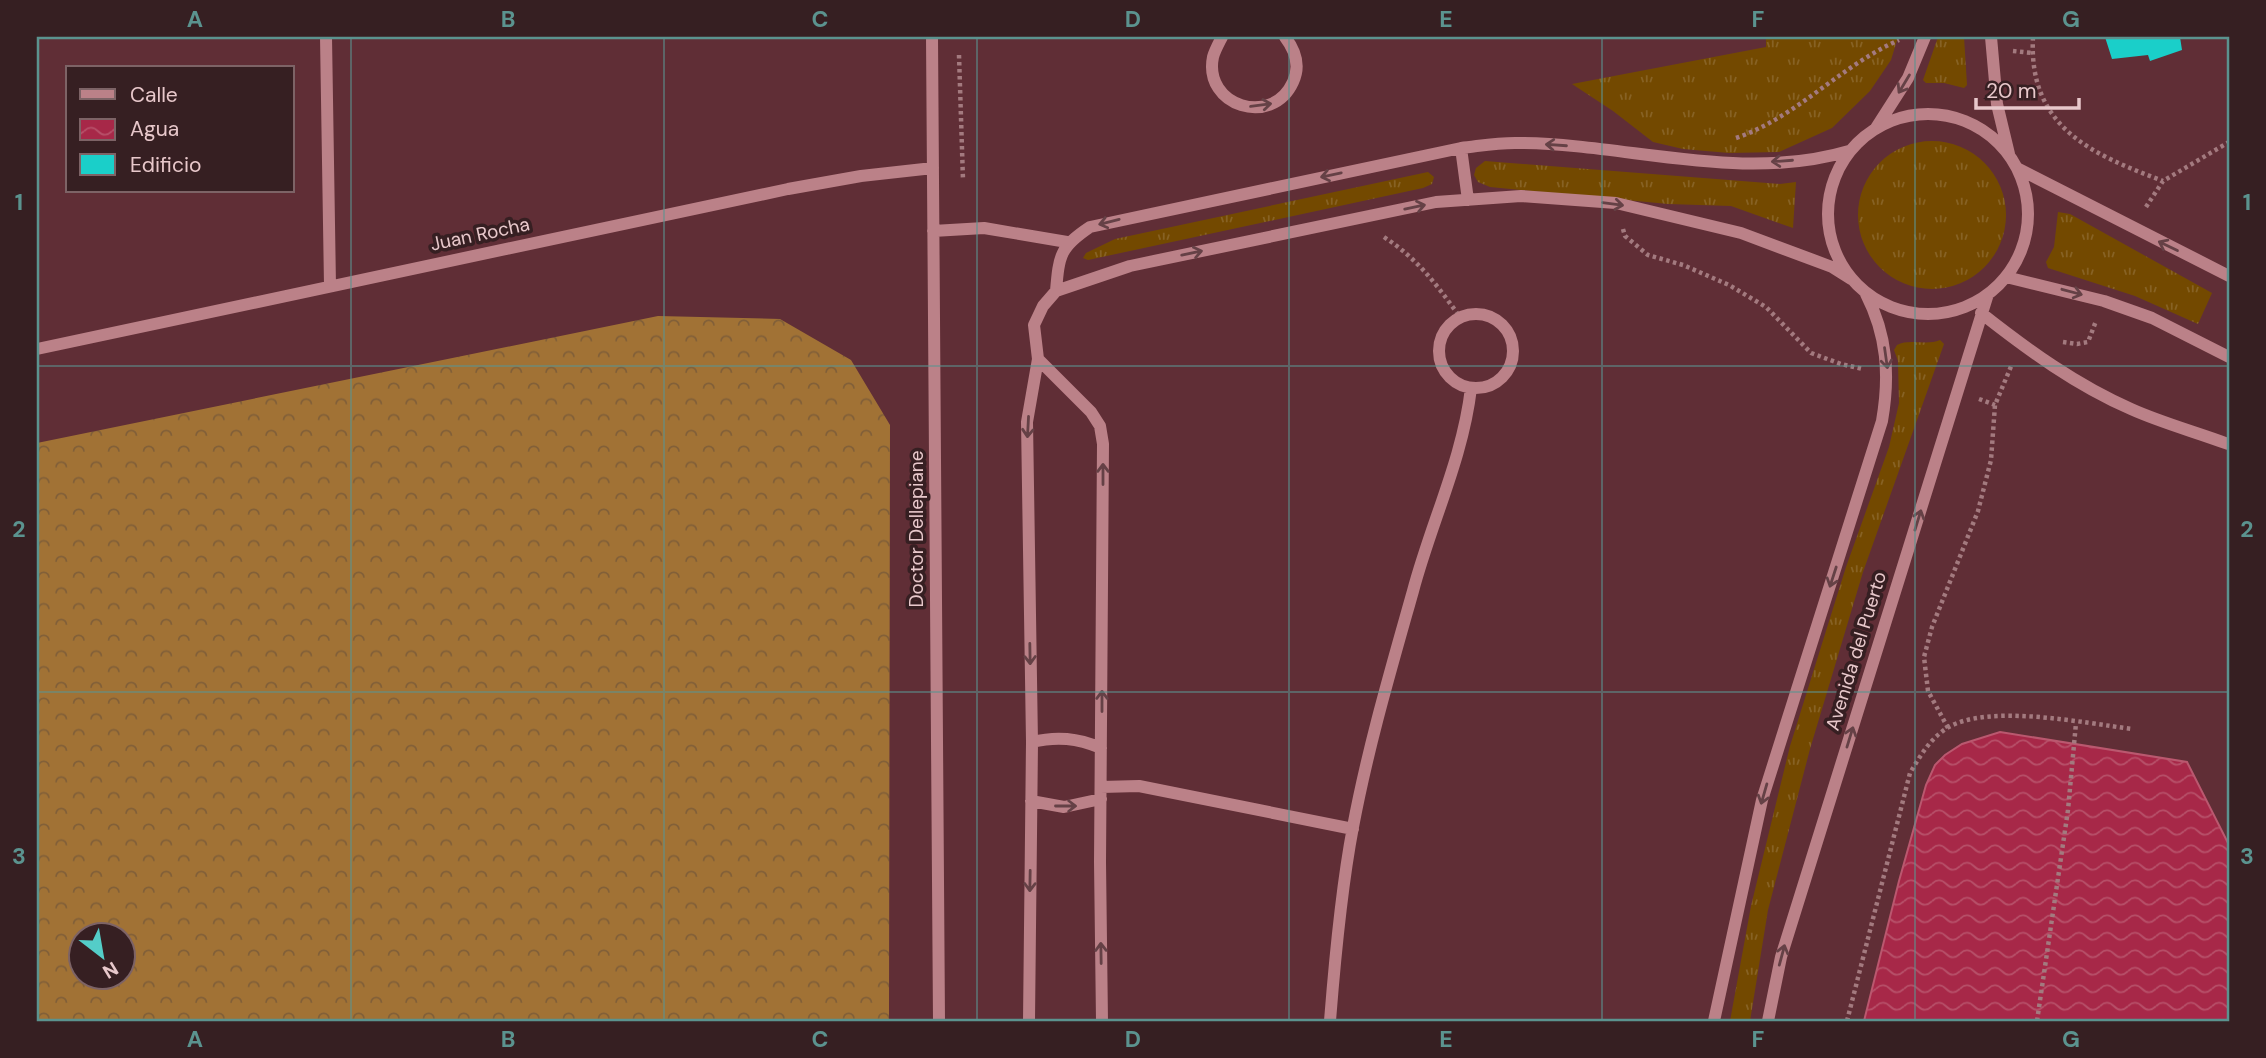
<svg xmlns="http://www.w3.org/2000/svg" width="2266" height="1058" viewBox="0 0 2266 1058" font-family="'DM Sans',sans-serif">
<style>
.grass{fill:url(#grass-tufts)}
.forest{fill:url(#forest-crowns);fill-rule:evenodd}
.water{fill:url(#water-waves);stroke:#ba586f;stroke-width:2}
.building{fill:#1acfc9}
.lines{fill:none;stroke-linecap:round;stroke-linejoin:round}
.path{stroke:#a37a7f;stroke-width:4.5;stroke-dasharray:3.5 3.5;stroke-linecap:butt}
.minor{stroke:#bb8188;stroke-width:12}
.oneway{stroke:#654146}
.grid{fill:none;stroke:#5b938f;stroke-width:2;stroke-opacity:0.55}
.labels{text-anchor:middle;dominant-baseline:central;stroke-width:7;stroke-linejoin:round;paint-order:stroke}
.street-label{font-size:19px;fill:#e8c8cb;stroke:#361f22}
.neatline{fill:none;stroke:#5b938f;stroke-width:2.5}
.grid-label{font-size:23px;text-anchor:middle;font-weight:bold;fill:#5b938f}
</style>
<defs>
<pattern id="grass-tufts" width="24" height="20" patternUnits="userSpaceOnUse" patternTransform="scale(1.75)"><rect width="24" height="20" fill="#734900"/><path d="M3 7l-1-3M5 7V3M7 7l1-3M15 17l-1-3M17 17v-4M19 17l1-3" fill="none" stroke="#876224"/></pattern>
<pattern id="forest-crowns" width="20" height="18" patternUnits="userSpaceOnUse" patternTransform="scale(1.75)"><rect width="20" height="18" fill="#a17235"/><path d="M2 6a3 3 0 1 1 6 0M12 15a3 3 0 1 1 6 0" fill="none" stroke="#815f38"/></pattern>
<pattern id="water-waves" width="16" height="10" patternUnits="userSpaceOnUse" patternTransform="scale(1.75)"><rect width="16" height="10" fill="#a72848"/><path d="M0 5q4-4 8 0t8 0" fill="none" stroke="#b75069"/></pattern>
</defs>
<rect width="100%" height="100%" fill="#602e36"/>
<path class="grass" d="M1766,37H1898L1891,60L1870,91L1832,128L1779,152L1729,153L1683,149L1653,142L1613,111L1572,84L1766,47Z
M1938,37H1964L1967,85L1964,88L1944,83H1926L1923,80Z
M1858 215a74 74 0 1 1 148 0a74 74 0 1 1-148 0Z
M1485,161L1780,184L1796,182L1793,228L1731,206L1668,204L1490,187L1478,182L1474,175L1476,168Z
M1428,172L1434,177L1432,184L1423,188L1088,260L1083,258L1086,253L1115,239Z
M2058,212L2070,214L2212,293L2198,324L2135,296L2048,268L2046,262L2054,247Z
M1940,340L1944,344L1863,572L1810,749L1768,910L1750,1021H1730L1751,906L1790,746L1846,567L1889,447L1899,403L1898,361L1894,350L1897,345C1910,338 1926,346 1940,340Z"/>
<path class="forest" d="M658,316L780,319L851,360L890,425L889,1021H37V443ZM80,936H122V978H80Z"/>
<path class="water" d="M2000,732L2187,762L2229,845V1021H1864L1899,881L1926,785L1935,765L1945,755L1962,744Z"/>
<path class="building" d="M2105,37H2180L2182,50L2150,61L2148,55L2112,59Z"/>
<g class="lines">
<path class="path" d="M2033,37C2028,127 2091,154 2163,181
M2013,51L2032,53
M959,55L963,180
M1736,138C1797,117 1840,66 1899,40
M2146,207L2163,181L2229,142
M1623,229L1625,236L1648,255L1683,265L1729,285L1766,307L1811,353L1841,364L1863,369
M1384,237C1419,260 1436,284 1460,317
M2063,342L2077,344L2088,342L2096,321
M1979,399L1995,405
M1948,728L1928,691L1924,657L1932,627L1978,511L1991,460L1995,405L2012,364
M1847,1021L1910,773C1920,756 1930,739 1947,728C1988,703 2084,723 2132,729
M2037,1021L2068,810L2076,723"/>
<path class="minor" d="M326,37L330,286
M932,37L939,1021
M1222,37C1219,43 1215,50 1213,57C1203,106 1272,128 1293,82C1301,65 1295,50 1285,37
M1991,37L1997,104L2009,154
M1828 214a100 100 0 1 1 200 0a100 100 0 1 1-200 0Z
M1876,128L1908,78L1925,37
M1461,148L1468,200
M2017,168L2229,276
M933,231L984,228L1067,242
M2006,277L2104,301L2152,318L2229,357
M1056,291C1059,255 1060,247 1090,227L1461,148C1480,146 1500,142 1520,143C1629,144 1741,183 1849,151
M1981,313C2028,350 2076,385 2131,409C2162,423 2196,432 2228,444
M1439 351a37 37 0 1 1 74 0a37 37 0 1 1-74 0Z
M37,349L788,189L861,176L933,168
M1038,359L1091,412L1100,426L1103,444L1100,862L1102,1021
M1032,742C1057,736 1077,738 1101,748
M1101,787L1139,786L1353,829
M1031,801L1064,807L1101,799
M1029,1021L1032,742L1027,422L1038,359L1034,325L1043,306L1056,291L1130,266L1436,202L1521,196L1616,203L1741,233L1832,267L1851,279
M1330,1021C1335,957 1341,890 1353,827C1368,747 1391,669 1413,591C1431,523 1463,458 1471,388
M1714,1021L1762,800L1882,421C1890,375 1887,335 1866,294
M1768,1021L1781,957L1988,294"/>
</g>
<defs><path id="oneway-shaft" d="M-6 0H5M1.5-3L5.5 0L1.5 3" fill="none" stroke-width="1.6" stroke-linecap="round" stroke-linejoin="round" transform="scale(1.75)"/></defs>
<g class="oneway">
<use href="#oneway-shaft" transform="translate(1904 84) rotate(121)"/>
<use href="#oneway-shaft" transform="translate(1261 105) rotate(-8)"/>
<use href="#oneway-shaft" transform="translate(1556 145) rotate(-176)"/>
<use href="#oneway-shaft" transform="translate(1782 161) rotate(176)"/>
<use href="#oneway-shaft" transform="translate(1331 175) rotate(168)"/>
<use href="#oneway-shaft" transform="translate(1613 204) rotate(8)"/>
<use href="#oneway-shaft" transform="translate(1415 207) rotate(-12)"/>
<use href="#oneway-shaft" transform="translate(1109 222) rotate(166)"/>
<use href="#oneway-shaft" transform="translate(2168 246) rotate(-154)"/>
<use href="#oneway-shaft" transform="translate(1192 253) rotate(-12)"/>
<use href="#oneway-shaft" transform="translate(2072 292) rotate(15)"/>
<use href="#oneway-shaft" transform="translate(1886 358) rotate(82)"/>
<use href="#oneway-shaft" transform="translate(1028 427) rotate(93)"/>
<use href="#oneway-shaft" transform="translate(1103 474) rotate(-90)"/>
<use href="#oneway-shaft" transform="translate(1918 520) rotate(-73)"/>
<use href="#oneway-shaft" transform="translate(1833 577) rotate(108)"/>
<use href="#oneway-shaft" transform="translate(1030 654) rotate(89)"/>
<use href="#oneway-shaft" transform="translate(1102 701) rotate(-90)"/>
<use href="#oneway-shaft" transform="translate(1850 737) rotate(-73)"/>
<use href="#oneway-shaft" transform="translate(1764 794) rotate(106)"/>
<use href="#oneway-shaft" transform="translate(1066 806)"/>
<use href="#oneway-shaft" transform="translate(1030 881) rotate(91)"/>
<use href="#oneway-shaft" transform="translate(1101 953) rotate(-91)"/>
<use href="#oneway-shaft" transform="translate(1782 955) rotate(-75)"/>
</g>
<path class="grid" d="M351,37V1021M664,37V1021M977,37V1021M1289,37V1021M1602,37V1021M1915,37V1021M37,366H2229M37,692H2229"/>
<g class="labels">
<g class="street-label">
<text transform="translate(480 234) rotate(-12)">Juan Rocha</text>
<text transform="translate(916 529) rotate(-90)">Doctor Dellepiane</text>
<text transform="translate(1856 651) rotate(-73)">Avenida del Puerto</text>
</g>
</g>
<rect width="2266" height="1058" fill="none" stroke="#361f22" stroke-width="77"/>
<rect x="66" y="66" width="228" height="126" fill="#361f22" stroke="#7d6366" stroke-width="2"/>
<rect x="80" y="89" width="35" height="10" fill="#bb8188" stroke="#7d6366" stroke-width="2"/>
<text x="130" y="102" font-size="21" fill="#e8c8cb">Calle</text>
<rect x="80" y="119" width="35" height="21" fill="url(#water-waves)" stroke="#7d6366" stroke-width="2"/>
<text x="130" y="136" font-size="21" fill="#e8c8cb">Agua</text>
<rect x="80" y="154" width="35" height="21" fill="#1acfc9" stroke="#7d6366" stroke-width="2"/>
<text x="130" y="172" font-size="21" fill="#e8c8cb">Edificio</text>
<g transform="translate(102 956) rotate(149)"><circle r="33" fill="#361f22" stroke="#7d6366" stroke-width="2"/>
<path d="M0-5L12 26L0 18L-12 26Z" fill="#54cdc8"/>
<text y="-10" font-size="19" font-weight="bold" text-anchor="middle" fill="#e8c8cb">N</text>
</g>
<path d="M1976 98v10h103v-10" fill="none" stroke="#e8c8cb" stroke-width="3.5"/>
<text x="1986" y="98" font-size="21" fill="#e8c8cb" stroke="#361f22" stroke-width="5" paint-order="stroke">20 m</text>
<rect x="38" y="38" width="2190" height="982" class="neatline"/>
<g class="grid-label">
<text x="195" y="27">A</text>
<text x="508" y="27">B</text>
<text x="820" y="27">C</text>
<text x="1133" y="27">D</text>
<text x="1446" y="27">E</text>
<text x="1758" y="27">F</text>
<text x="2071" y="27">G</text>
<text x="19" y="210">1</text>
<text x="2247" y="210">1</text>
<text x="19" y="537">2</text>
<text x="2247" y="537">2</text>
<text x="19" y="864">3</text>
<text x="2247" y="864">3</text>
<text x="195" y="1047">A</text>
<text x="508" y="1047">B</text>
<text x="820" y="1047">C</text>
<text x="1133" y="1047">D</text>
<text x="1446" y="1047">E</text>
<text x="1758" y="1047">F</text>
<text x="2071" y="1047">G</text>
</g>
</svg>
